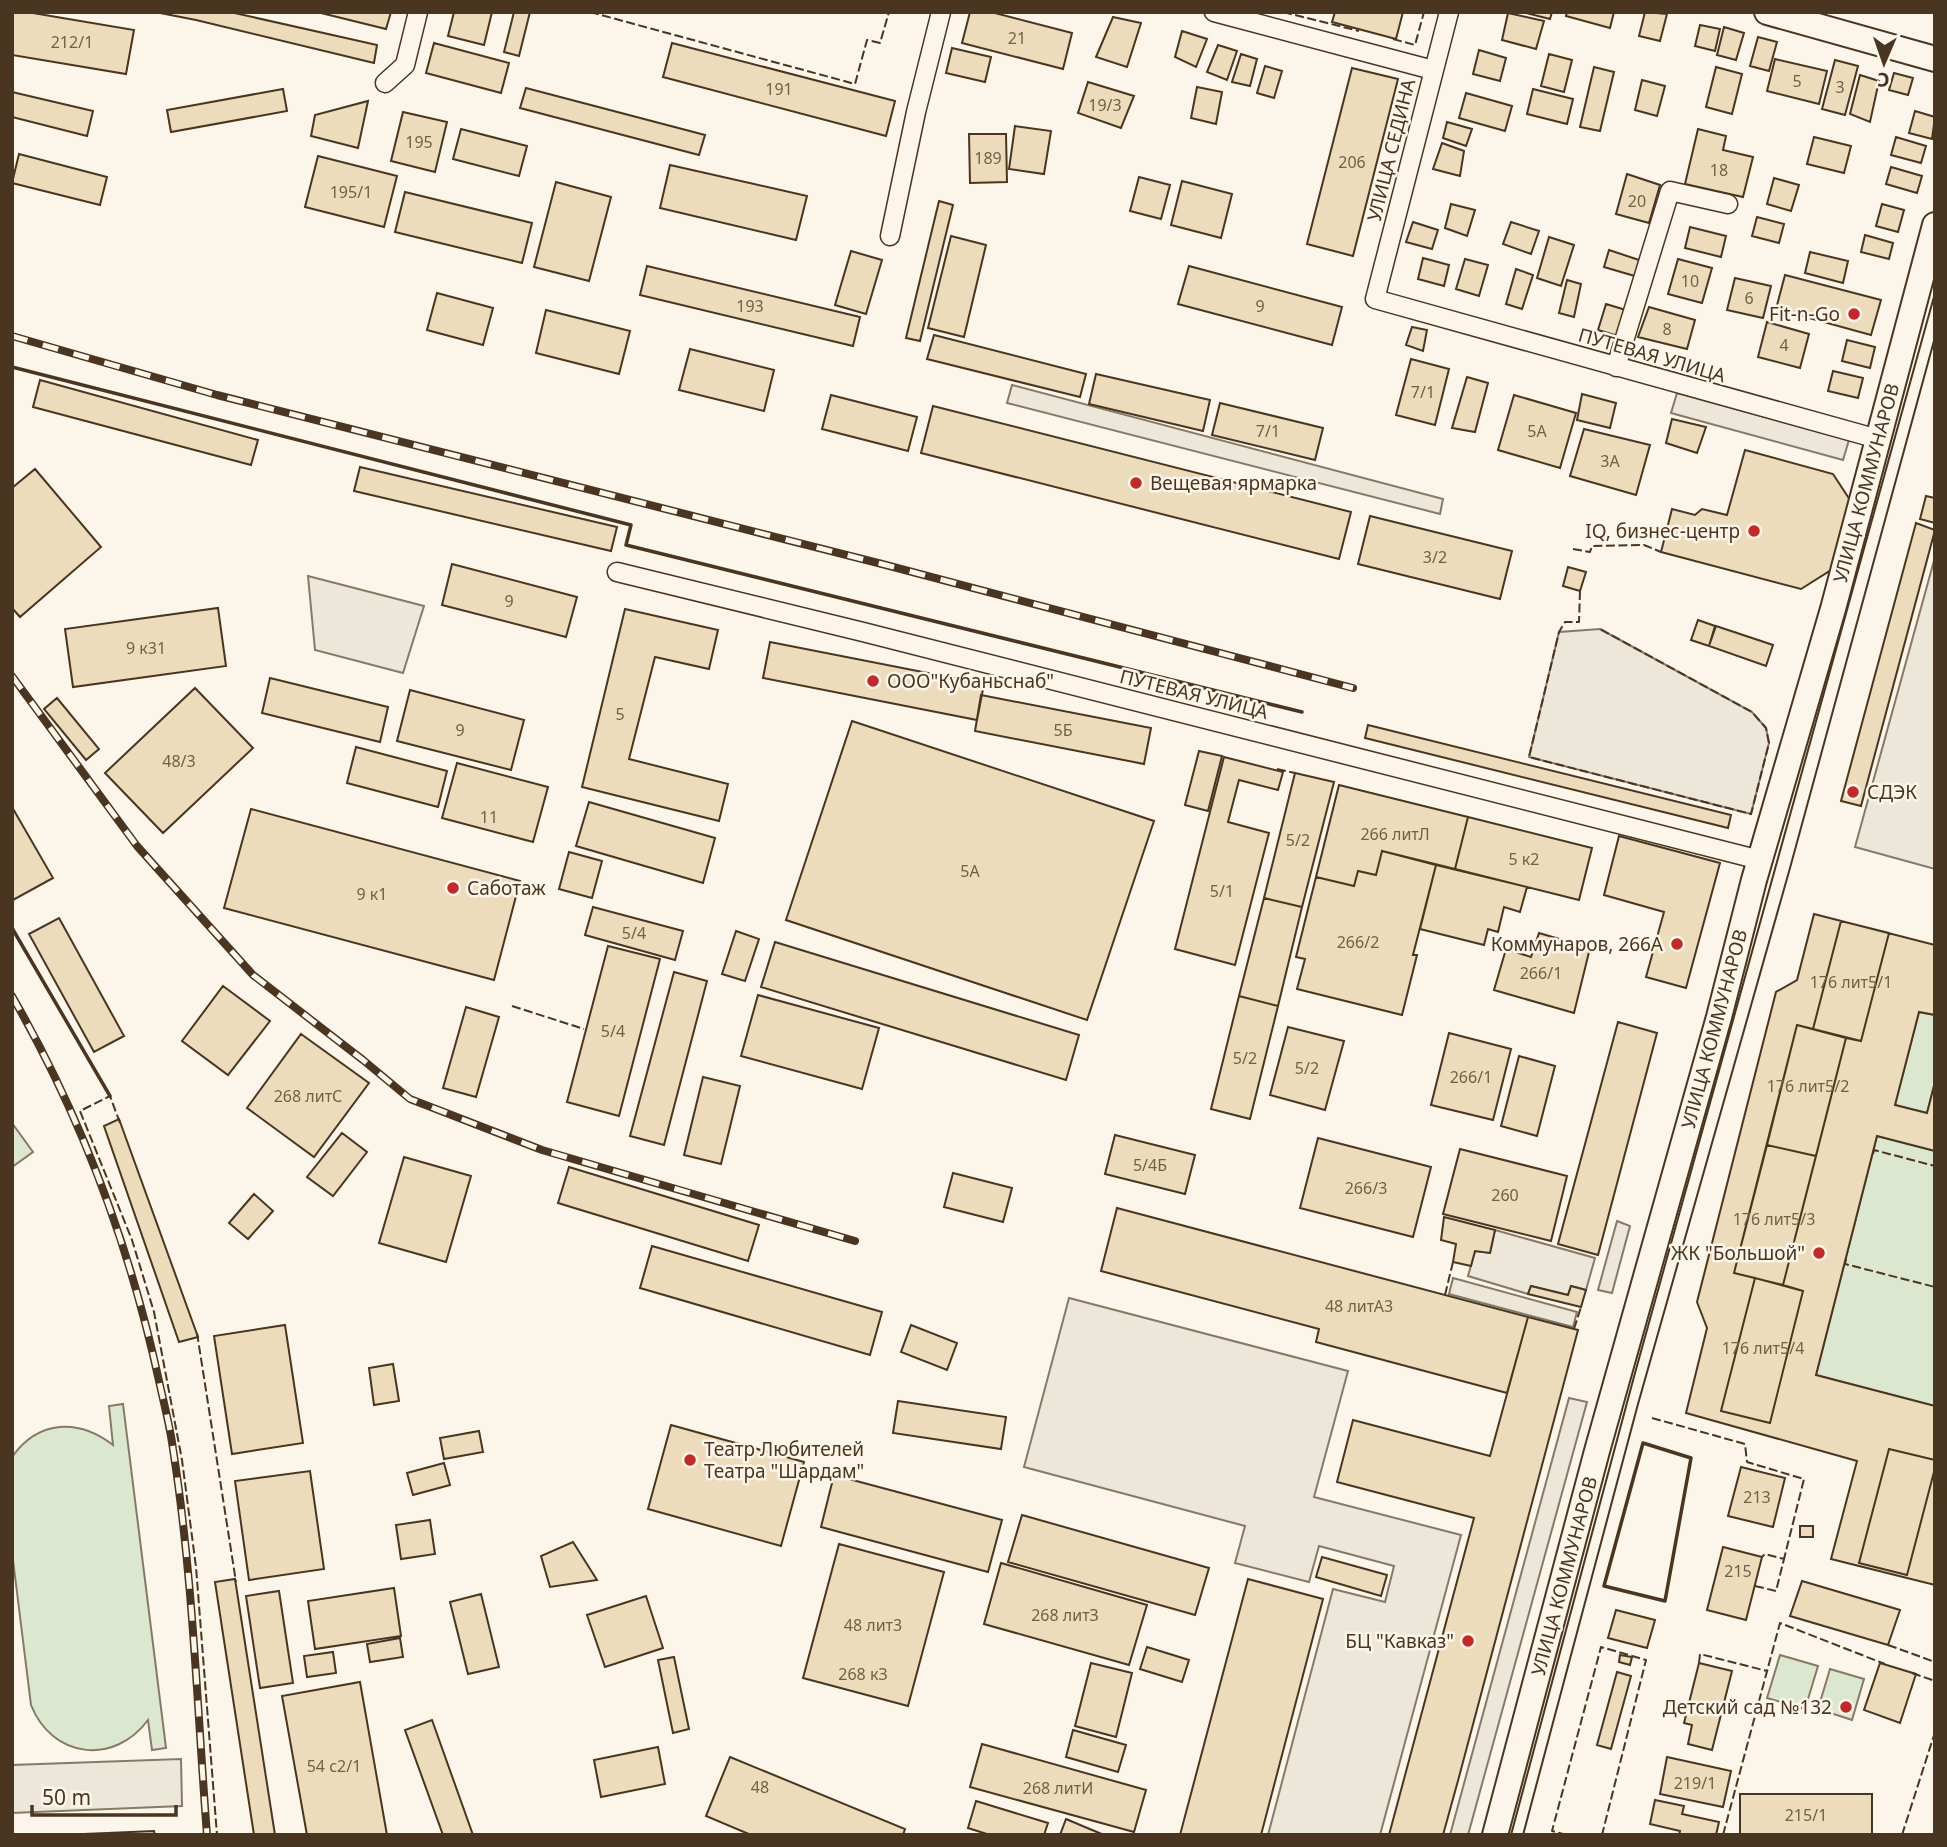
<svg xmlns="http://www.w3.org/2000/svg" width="1947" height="1847" viewBox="0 0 1947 1847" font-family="'Noto Sans',sans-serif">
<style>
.green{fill:#dce7d0;stroke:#887966;stroke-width:2}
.parking{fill:#ede7d9;stroke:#887966;stroke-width:2}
.building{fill:#ecdcbc;stroke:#4a3520;stroke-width:2;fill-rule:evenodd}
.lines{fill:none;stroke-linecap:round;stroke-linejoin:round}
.minor-casing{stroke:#4a3520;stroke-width:21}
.secondary-casing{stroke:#4a3520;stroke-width:28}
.minor{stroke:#fbf6e9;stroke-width:18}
.secondary{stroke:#fbf6e9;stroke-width:24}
.tram{stroke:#4a3520;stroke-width:2}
.rail-casing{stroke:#4a3520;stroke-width:8}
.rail{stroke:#fbf6e9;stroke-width:5;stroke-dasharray:16;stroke-linecap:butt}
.fence{stroke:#4a3520;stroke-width:2;stroke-dasharray:9 3.5;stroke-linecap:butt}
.wall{stroke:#4a3520;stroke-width:3.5}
.poi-dot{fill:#c62828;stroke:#fbf6e9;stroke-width:2.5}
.labels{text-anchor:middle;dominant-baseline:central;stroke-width:5;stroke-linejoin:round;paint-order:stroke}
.number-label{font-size:16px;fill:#725f47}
.street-label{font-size:19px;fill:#4a3520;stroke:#fbf6e9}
.poi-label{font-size:19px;fill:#4a3520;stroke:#fbf6e9;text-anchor:end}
</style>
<rect width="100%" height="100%" fill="#fbf6e9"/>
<path class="green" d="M1919,1012L1935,1015V1082L1927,1113L1895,1105Z
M12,1123L33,1152L12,1167Z
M1877,1136L1935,1151V1406L1816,1375Z
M123,1404L166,1748L152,1750L148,1720C114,1766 52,1758 31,1705L12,1552V1457C39,1419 79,1419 113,1445L109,1406Z
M1780,1655L1818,1666L1805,1709L1767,1698Z
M1830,1669L1864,1679L1852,1720L1818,1709Z"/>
<path class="parking" d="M1012,385L1443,499L1440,514L1007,403Z
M1677,393L1849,440L1843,460L1671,413Z
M1935,557V869L1855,847Z
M308,576L424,606L403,673L315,650Z
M1600,629L1752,712L1766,728L1769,743L1751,814L1529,757L1559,632Z
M1617,1221L1630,1226L1612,1293L1598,1290Z
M1495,1230L1595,1258L1586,1290L1571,1286L1568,1295L1531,1286L1528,1294L1468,1276L1475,1251L1490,1253Z
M1453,1278L1577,1312L1573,1327L1449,1294Z
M1069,1298L1348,1371L1314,1497L1461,1535L1380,1835H1268L1333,1589L1385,1602L1394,1566L1319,1546L1309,1582L1235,1563L1245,1526L1024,1467Z
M1569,1398L1587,1402L1468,1835H1450Z
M181,1759L182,1806L12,1813V1765Z"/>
<path class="building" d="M12,12H27L134,30L126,74L12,55Z
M155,12H230L377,45L374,63L196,20Z
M317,12H391L386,29Z
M454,12H492L484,45L448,36Z
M514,12H530L519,56L504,52Z
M970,12H991L1072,33L1063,69L962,43Z
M1335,12H1403L1396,39L1332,22Z
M1522,12H1552L1550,19Z
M1567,12H1614L1610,28L1566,16Z
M1645,12L1667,14L1660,41L1639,36Z
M1508,13L1544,21L1536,49L1502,40Z
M1113,17L1141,23L1127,67L1096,57Z
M1700,25L1720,29L1715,51L1695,46Z
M1724,27L1744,33L1736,60L1717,55Z
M1182,31L1207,39L1196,67L1175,57Z
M1758,37L1777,42L1769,71L1750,66Z
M434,43L509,63L501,93L426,73Z
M672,43L895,101L886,136L663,77Z
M1218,45L1237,51L1227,80L1207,72Z
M952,48L991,57L985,82L946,73Z
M1479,50L1506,58L1500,81L1473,74Z
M1241,54L1257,59L1250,86L1232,82Z
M1549,54L1572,60L1564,92L1541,86Z
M1775,59L1827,71L1819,104L1767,91Z
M1835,60L1858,66L1845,115L1822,109Z
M1265,66L1282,71L1274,98L1257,93Z
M1594,67L1614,72L1600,131L1580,127Z
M1716,67L1742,74L1732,114L1706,107Z
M1352,68L1398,79L1353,256L1307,244Z
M1894,73L1913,78L1908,95L1889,90Z
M1860,75L1879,81L1870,122L1850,114Z
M1642,80L1665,86L1657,116L1635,110Z
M1088,82L1134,96L1121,128L1078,113Z
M1197,87L1222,92L1216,124L1191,118Z
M526,88L705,135L699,155L520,108Z
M283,89L287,111L171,132L167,110Z
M1533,89L1573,99L1567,124L1527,114Z
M12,92L93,111L87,136L12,117Z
M1466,93L1512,106L1505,131L1459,118Z
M368,101L358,148L311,136L315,115Z
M1915,111L1935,117L1932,139L1909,133Z
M403,112L447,122L435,172L391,161Z
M1447,122L1472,129L1466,146L1443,138Z
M1015,126L1051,131L1044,174L1009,169Z
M461,129L527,146L519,176L453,159Z
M1698,129L1726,136L1723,150L1753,157L1743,197L1685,184Z
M969,134H1006L1007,182L970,183Z
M1814,137L1851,146L1844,173L1807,164Z
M1896,137L1926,146L1921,163L1891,155Z
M1442,143L1464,151L1460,176L1433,169Z
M19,154L107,177L100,205L12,183Z
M318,156L397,176L384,227L305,207Z
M670,165L807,196L796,240L660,208Z
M1891,167L1922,176L1917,193L1886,184Z
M1627,174L1660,185L1649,223L1616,214Z
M1139,177L1170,185L1161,219L1130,211Z
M1774,178L1799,185L1791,211L1767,204Z
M1182,181L1232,194L1221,238L1171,225Z
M556,182L611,197L589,281L534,267Z
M405,192L532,223L522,263L395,232Z
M939,201L953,205L920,341L906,338Z
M1451,204L1475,210L1467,236L1445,228Z
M1882,204L1904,210L1898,232L1876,226Z
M1757,217L1784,224L1779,243L1752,236Z
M1413,222L1438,230L1432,249L1406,242Z
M1511,222L1539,231L1531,254L1503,244Z
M1690,227L1726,236L1721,257L1685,248Z
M1865,235L1893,243L1889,259L1861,252Z
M951,236L986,245L964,337L928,328Z
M1549,237L1574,245L1561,286L1537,278Z
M1609,250L1642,261L1638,277L1604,267Z
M851,251L882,260L866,314L835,305Z
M1810,252L1848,261L1843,283L1805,273Z
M1423,258L1449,265L1444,286L1418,279Z
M1465,259L1488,265L1479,296L1456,289Z
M1678,259L1712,268L1702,303L1668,294Z
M647,266L860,317L853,346L640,295Z
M1189,266L1342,307L1332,345L1178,304Z
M1516,269L1533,275L1522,309L1506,304Z
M1785,275L1881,300L1871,335L1776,309Z
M1735,278L1771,286L1763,318L1727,310Z
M1567,280L1581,284L1574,317L1559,313Z
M437,293L493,308L483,345L427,330Z
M1606,304L1629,311L1621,337L1598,330Z
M1649,307L1695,320L1687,349L1638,337Z
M546,310L630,331L619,374L536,353Z
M1767,322L1809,334L1800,368L1758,357Z
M1412,327L1427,330L1423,351L1406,345Z
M934,335L1086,374L1080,397L927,359Z
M1847,340L1875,347L1870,368L1842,361Z
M690,349L774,370L764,411L679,390Z
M1411,359L1449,369L1435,425L1396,415Z
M1833,371L1863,378L1858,398L1828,391Z
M1096,374L1210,400L1203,431L1089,404Z
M1467,377L1488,383L1475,432L1452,428Z
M40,380L258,440L251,465L33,407Z
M1582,394L1616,403L1610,428L1577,420Z
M831,395L917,417L908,451L822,429Z
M1514,395L1576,413L1560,468L1498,450Z
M1220,403L1323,428L1315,460L1212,435Z
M933,406L1351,512L1339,559L921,453Z
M1672,419L1706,427L1697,453L1666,443Z
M1584,429L1650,445L1636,495L1570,476Z
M1745,450L1833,474L1850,500L1831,570L1801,589L1661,552L1672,509L1695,515L1702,509L1727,515Z
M360,467L617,527L611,551L354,491Z
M35,469L101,547L20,617L12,608V488Z
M1926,496L1935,498V523L1920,519Z
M1370,516L1512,551L1500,599L1358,564Z
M1916,523L1935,530L1861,806L1841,801Z
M452,564L577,597L566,637L442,605Z
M1568,567L1586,572L1580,591L1563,586Z
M218,608L226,666L73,687L65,629Z
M625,609L718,630L709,669L655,657L629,759L728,784L719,821L582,787Z
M1698,620L1715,626L1709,646L1691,640Z
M1716,626L1773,645L1766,666L1709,646Z
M770,642L984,684L977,720L763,678Z
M270,678L388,707L380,742L262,713Z
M195,688L253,748L163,833L105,773Z
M410,690L524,720L511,770L397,741Z
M981,695L1151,728L1144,764L975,731Z
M57,698L99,749L86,760L44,709Z
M852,721L1154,821L1087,1020L786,920Z
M1368,725L1731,815L1728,828L1365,738Z
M356,747L447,771L438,807L347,783Z
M1199,751L1222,756L1208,811L1185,805Z
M1224,757L1283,772L1278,790L1239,780L1228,822L1269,833L1235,965L1175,949Z
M457,763L548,787L533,842L442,818Z
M1295,773L1334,782L1302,907L1264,898Z
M1339,785L1468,817L1455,869L1382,851L1376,875L1358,871L1354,886L1316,877Z
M589,802L715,838L703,883L576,846Z
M12,807L53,878L13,900L12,899Z
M251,809L520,881L494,980L224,908Z
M1468,817L1592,848L1579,900L1455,869Z
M1619,836L1720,863L1686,988L1646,977L1664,912L1604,895Z
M1382,851L1436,865L1413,955H1417L1402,1015L1297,989L1305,959L1296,957L1316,877L1354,886L1358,871L1376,875Z
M569,852L602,861L592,898L559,889Z
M1436,865L1527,887L1520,912L1504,907L1498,932L1488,929L1484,945L1420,929Z
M1264,898L1302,907L1278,1006L1239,996Z
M593,907L683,931L675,960L585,935Z
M1814,914L1935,945V1015L1919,1012L1895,1105L1927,1113L1935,1082V1151L1877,1136L1816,1375L1935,1406V1460L1889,1449L1859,1563L1907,1575L1935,1468V1585L1831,1559L1857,1461L1686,1413L1707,1328L1697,1302L1776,992L1797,980ZM1841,921L1889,933L1861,1041L1846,1038L1783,1285L1803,1291L1770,1423L1721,1411L1755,1278L1734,1273L1797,1025L1813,1029Z
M59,918L124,1036L94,1052L29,934Z
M1841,921L1889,933L1861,1041L1813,1029Z
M736,931L759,939L745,981L722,974Z
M1539,933L1590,948L1574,1013L1494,990L1506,949L1531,957Z
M775,942L1079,1035L1066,1080L761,987Z
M608,946L660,959L619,1116L567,1102Z
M674,972L707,981L664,1145L630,1136Z
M223,986L270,1021L228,1075L182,1041Z
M758,995L879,1028L862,1089L741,1056Z
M1239,996L1278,1006L1250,1119L1211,1109Z
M466,1007L499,1017L476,1097L443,1088Z
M1618,1022L1657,1033L1598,1255L1558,1244Z
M1797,1025L1846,1038L1816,1156L1767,1145Z
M1288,1027L1344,1041L1325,1110L1270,1095Z
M1449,1033L1511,1049L1493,1120L1431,1105Z
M301,1034L369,1083L314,1157L247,1108Z
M1519,1056L1555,1066L1537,1136L1501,1126Z
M703,1077L740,1086L721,1164L684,1155Z
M119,1119L198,1337L179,1342L104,1126Z
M342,1133L367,1152L333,1196L307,1177Z
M1115,1135L1195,1155L1185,1194L1105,1174Z
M1318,1138L1431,1167L1413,1237L1300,1208Z
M1767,1145L1816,1156L1783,1285L1734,1273Z
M1460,1149L1567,1176L1551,1241L1443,1214Z
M404,1157L471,1176L446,1262L379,1243Z
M569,1167L759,1225L748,1261L558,1203Z
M953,1173L1012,1188L1003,1222L944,1207Z
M254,1194L273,1211L248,1239L229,1223Z
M1117,1208L1528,1317L1507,1393L1316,1342L1319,1329L1101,1271Z
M1444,1217L1495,1230L1490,1253L1475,1251L1471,1266L1453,1262L1456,1244L1441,1240Z
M652,1246L882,1312L870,1355L640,1288Z
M1755,1278L1803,1291L1770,1423L1721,1411Z
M1531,1286L1568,1295L1571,1286L1586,1290L1581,1307L1528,1294Z
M1528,1317L1578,1330L1459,1777L1443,1835H1389L1474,1518L1337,1482L1353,1420L1490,1456Z
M285,1325L303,1443L232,1454L214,1336Z
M911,1325L957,1343L947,1370L901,1352Z
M393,1364L399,1401L374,1405L369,1368Z
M898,1401L1006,1417L1001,1449L893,1433Z
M671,1425L804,1462L781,1546L648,1509Z
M479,1431L483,1452L444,1459L440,1438Z
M1889,1449L1935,1460V1468L1907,1575L1859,1563Z
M444,1463L450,1485L413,1495L407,1473Z
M1741,1467L1785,1478L1773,1527L1728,1516Z
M310,1471L324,1569L249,1580L235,1481Z
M834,1475L1002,1520L988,1572L821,1527Z
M1022,1515L1209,1568L1195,1615L1008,1562Z
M430,1520L435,1554L401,1559L396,1525Z
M1800,1526H1813V1537H1800Z
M573,1542L597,1580L550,1587L541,1556Z
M839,1544L944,1572L908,1706L803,1678Z
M1723,1547L1762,1557L1746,1620L1707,1610Z
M1322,1557L1387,1575L1381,1596L1316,1577Z
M1001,1563L1147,1605L1129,1665L984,1624Z
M235,1579L275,1835H254L215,1582Z
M1248,1579L1323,1599L1261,1835H1180Z
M1802,1581L1900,1610L1888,1645L1790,1616Z
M394,1588L401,1636L315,1649L308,1601Z
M279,1591L293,1683L260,1688L246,1596Z
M481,1594L499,1667L468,1674L450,1602Z
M646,1596L663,1648L605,1667L587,1615Z
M1616,1610L1655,1620L1647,1648L1608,1638Z
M400,1638L403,1657L370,1662L367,1644Z
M1147,1647L1189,1660L1182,1682L1140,1669Z
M333,1652L336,1673L307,1677L304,1656Z
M1620,1655L1632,1657L1630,1665L1619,1662Z
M674,1657L689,1729L673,1733L658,1660Z
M1091,1663L1132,1673L1116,1737L1075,1726Z
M1699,1663L1732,1671L1712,1750L1688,1744L1692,1725L1684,1723Z
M1880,1663L1916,1674L1900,1723L1864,1710Z
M1617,1672L1631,1676L1611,1749L1597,1745Z
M360,1682L387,1835H307L282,1696Z
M432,1720L473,1835H443L405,1730Z
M1073,1730L1126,1745L1118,1772L1066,1757Z
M982,1744L1146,1790L1134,1832L970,1787Z
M658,1747L665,1784L601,1797L594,1760Z
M730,1757L905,1829L903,1835H751L706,1816Z
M1667,1757L1731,1771L1723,1807L1660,1794Z
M1740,1794H1872V1835H1740Z
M1655,1800L1684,1806L1682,1814L1719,1822L1716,1835H1679L1680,1831L1650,1824Z
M976,1801L1048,1823L1044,1835H990L968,1828Z
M1066,1819L1104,1835H1060Z
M154,1831L155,1835H60Z"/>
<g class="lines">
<defs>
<path id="minor" d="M1214,12L1433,70
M1449,12L1375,299L1878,439
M385,83L405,65L418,12
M890,236L916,112L941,12
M1616,367L1670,191L1728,204
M617,572L863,632L1760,860"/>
<path id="secondary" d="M1767,12L1935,59
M1495,1835L1597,1451L1719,1017L1754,880L1833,609L1935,225"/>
</defs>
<use href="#minor" class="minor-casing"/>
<use href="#secondary" class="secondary-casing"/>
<use href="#minor" class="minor"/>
<use href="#secondary" class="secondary"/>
<path class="tram" d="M1511,1835L1635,1373L1935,293
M1523,1835L1638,1404L1790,868L1935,337"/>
<defs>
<path id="rail" d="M12,336L217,395L882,564L1353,688
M12,676L137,846L253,975L363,1060L410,1099L542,1150L855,1241
M12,996C81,1116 130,1247 159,1381C164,1404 170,1426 173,1449C193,1576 197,1706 207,1835"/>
</defs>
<use href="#rail" class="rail-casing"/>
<use href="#rail" class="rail"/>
<path class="fence" d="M590,12L855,84L867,40L880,43L889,12
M1283,12L1359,31
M1393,39L1415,45L1424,12
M1573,549L1590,552L1592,546L1644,545L1661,552
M1580,591L1579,622H1565L1559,632L1529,757L1751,814L1769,743L1766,728L1752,712L1600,629
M1277,769L1295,773
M512,1006L584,1029
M120,1123L110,1096L80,1111L132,1240L154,1312L182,1460L196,1567L217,1835
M1873,1154L1874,1150L1935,1166
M1846,1259L1845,1264L1935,1287
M1445,1295L1453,1262
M1574,1329L1581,1307
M197,1333L236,1582
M1652,1418L1745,1444L1747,1462L1804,1479L1784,1559
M1755,1586L1776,1591L1784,1559L1765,1554L1762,1557
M1888,1645L1935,1662
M1699,1663L1700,1654L1767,1671
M1912,1673L1935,1681
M1567,1835L1552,1831L1601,1647L1646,1660L1602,1835
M1723,1835L1780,1623L1885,1664
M1902,1835L1935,1732"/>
<path class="wall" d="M12,367L631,525L626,545L1302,712
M12,928L110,1096
M1643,1443L1691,1458L1665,1601L1604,1586Z"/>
</g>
<g class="poi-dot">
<circle cx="1854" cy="314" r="7"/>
<circle cx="1136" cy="483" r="7"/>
<circle cx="1754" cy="531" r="7"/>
<circle cx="873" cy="681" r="7"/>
<circle cx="1853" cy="792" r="7"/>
<circle cx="453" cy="888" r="7"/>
<circle cx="1677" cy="944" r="7"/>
<circle cx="1819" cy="1253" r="7"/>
<circle cx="690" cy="1460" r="7"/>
<circle cx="1468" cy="1641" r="7"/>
<circle cx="1846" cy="1707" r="7"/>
</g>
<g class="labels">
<g class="number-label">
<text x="1017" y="38">21</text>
<text x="72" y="42">212/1</text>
<text x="1797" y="81">5</text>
<text x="1840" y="87">3</text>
<text x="779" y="89">191</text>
<text x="1105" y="105">19/3</text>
<text x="419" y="142">195</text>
<text x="988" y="158">189</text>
<text x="1352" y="162">206</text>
<text x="1719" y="170">18</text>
<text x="351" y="192">195/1</text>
<text x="1637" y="201">20</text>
<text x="1690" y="281">10</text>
<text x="1749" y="298">6</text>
<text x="750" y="306">193</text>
<text x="1260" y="306">9</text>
<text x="1667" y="329">8</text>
<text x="1784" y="345">4</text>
<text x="1423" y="392">7/1</text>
<text x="1268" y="431">7/1</text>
<text x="1537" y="431">5А</text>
<text x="1610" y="461">3А</text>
<text x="1435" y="557">3/2</text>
<text x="509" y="601">9</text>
<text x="146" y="648">9 к31</text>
<text x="620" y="714">5</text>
<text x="460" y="730">9</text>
<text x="1063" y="730">5Б</text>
<text x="179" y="761">48/3</text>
<text x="489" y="817">11</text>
<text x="1395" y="834">266 литЛ</text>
<text x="1298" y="840">5/2</text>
<text x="1524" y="859">5 к2</text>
<text x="970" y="871">5А</text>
<text x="1222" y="891">5/1</text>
<text x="372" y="894">9 к1</text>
<text x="634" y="933">5/4</text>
<text x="1358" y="942">266/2</text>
<text x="1541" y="973">266/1</text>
<text x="1851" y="982">176 лит5/1</text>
<text x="613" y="1031">5/4</text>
<text x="1245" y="1058">5/2</text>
<text x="1307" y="1068">5/2</text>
<text x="1471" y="1077">266/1</text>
<text x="1808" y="1086">176 лит5/2</text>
<text x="308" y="1096">268 литС</text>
<text x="1150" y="1165">5/4Б</text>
<text x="1366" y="1188">266/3</text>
<text x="1505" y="1195">260</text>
<text x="1774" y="1219">176 лит5/3</text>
<text x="1359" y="1306">48 литА3</text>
<text x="1763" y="1348">176 лит5/4</text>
<text x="1757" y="1497">213</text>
<text x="1738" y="1571">215</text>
<text x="1065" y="1615">268 литЗ</text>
<text x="873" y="1625">48 лит3</text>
<text x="863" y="1674">268 кЗ</text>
<text x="334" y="1766">54 с2/1</text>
<text x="1695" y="1783">219/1</text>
<text x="760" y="1787">48</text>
<text x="1058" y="1788">268 литИ</text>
<text x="1806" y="1815">215/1</text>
</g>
<g class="street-label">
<text transform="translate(1391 150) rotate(-76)">УЛИЦА СЕДИНА</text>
<text transform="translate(1652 355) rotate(16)">ПУТЕВАЯ УЛИЦА</text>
<text transform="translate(1866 483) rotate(-75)">УЛИЦА КОММУНАРОВ</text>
<text transform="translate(1194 694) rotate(14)">ПУТЕВАЯ УЛИЦА</text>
<text transform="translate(1714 1029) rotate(-75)">УЛИЦА КОММУНАРОВ</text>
<text transform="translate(1564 1576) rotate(-75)">УЛИЦА КОММУНАРОВ</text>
</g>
<g class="poi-label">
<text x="1840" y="314">Fit-n-Go</text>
<text x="1150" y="483" text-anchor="start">Вещевая ярмарка</text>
<text x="1740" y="531">IQ, бизнес-центр</text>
<text x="887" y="681" text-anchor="start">ООО"Кубаньснаб"</text>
<text x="1867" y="792" text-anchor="start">СДЭК</text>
<text x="467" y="888" text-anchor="start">Саботаж</text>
<text x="1663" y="944">Коммунаров, 266А</text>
<text x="1805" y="1253">ЖК "Большой"</text>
<text x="704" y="1449" text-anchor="start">Театр Любителей<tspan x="704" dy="22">Театра "Шардам"</tspan></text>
<text x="1454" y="1641">БЦ "Кавказ"</text>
<text x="1832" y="1707">Детский сад №132</text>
</g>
</g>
<rect width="1947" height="1847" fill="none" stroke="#4a3520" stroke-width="28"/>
<g transform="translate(1884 63) rotate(182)" stroke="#fbf6e9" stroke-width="5" paint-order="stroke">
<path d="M0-5L12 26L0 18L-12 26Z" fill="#4a3520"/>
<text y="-10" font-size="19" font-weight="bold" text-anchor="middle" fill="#4a3520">С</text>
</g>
<path d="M32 1805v10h144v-10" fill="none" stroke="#4a3520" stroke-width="3.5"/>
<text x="42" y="1805" font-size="21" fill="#4a3520" stroke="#fbf6e9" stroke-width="5" paint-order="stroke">50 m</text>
</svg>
